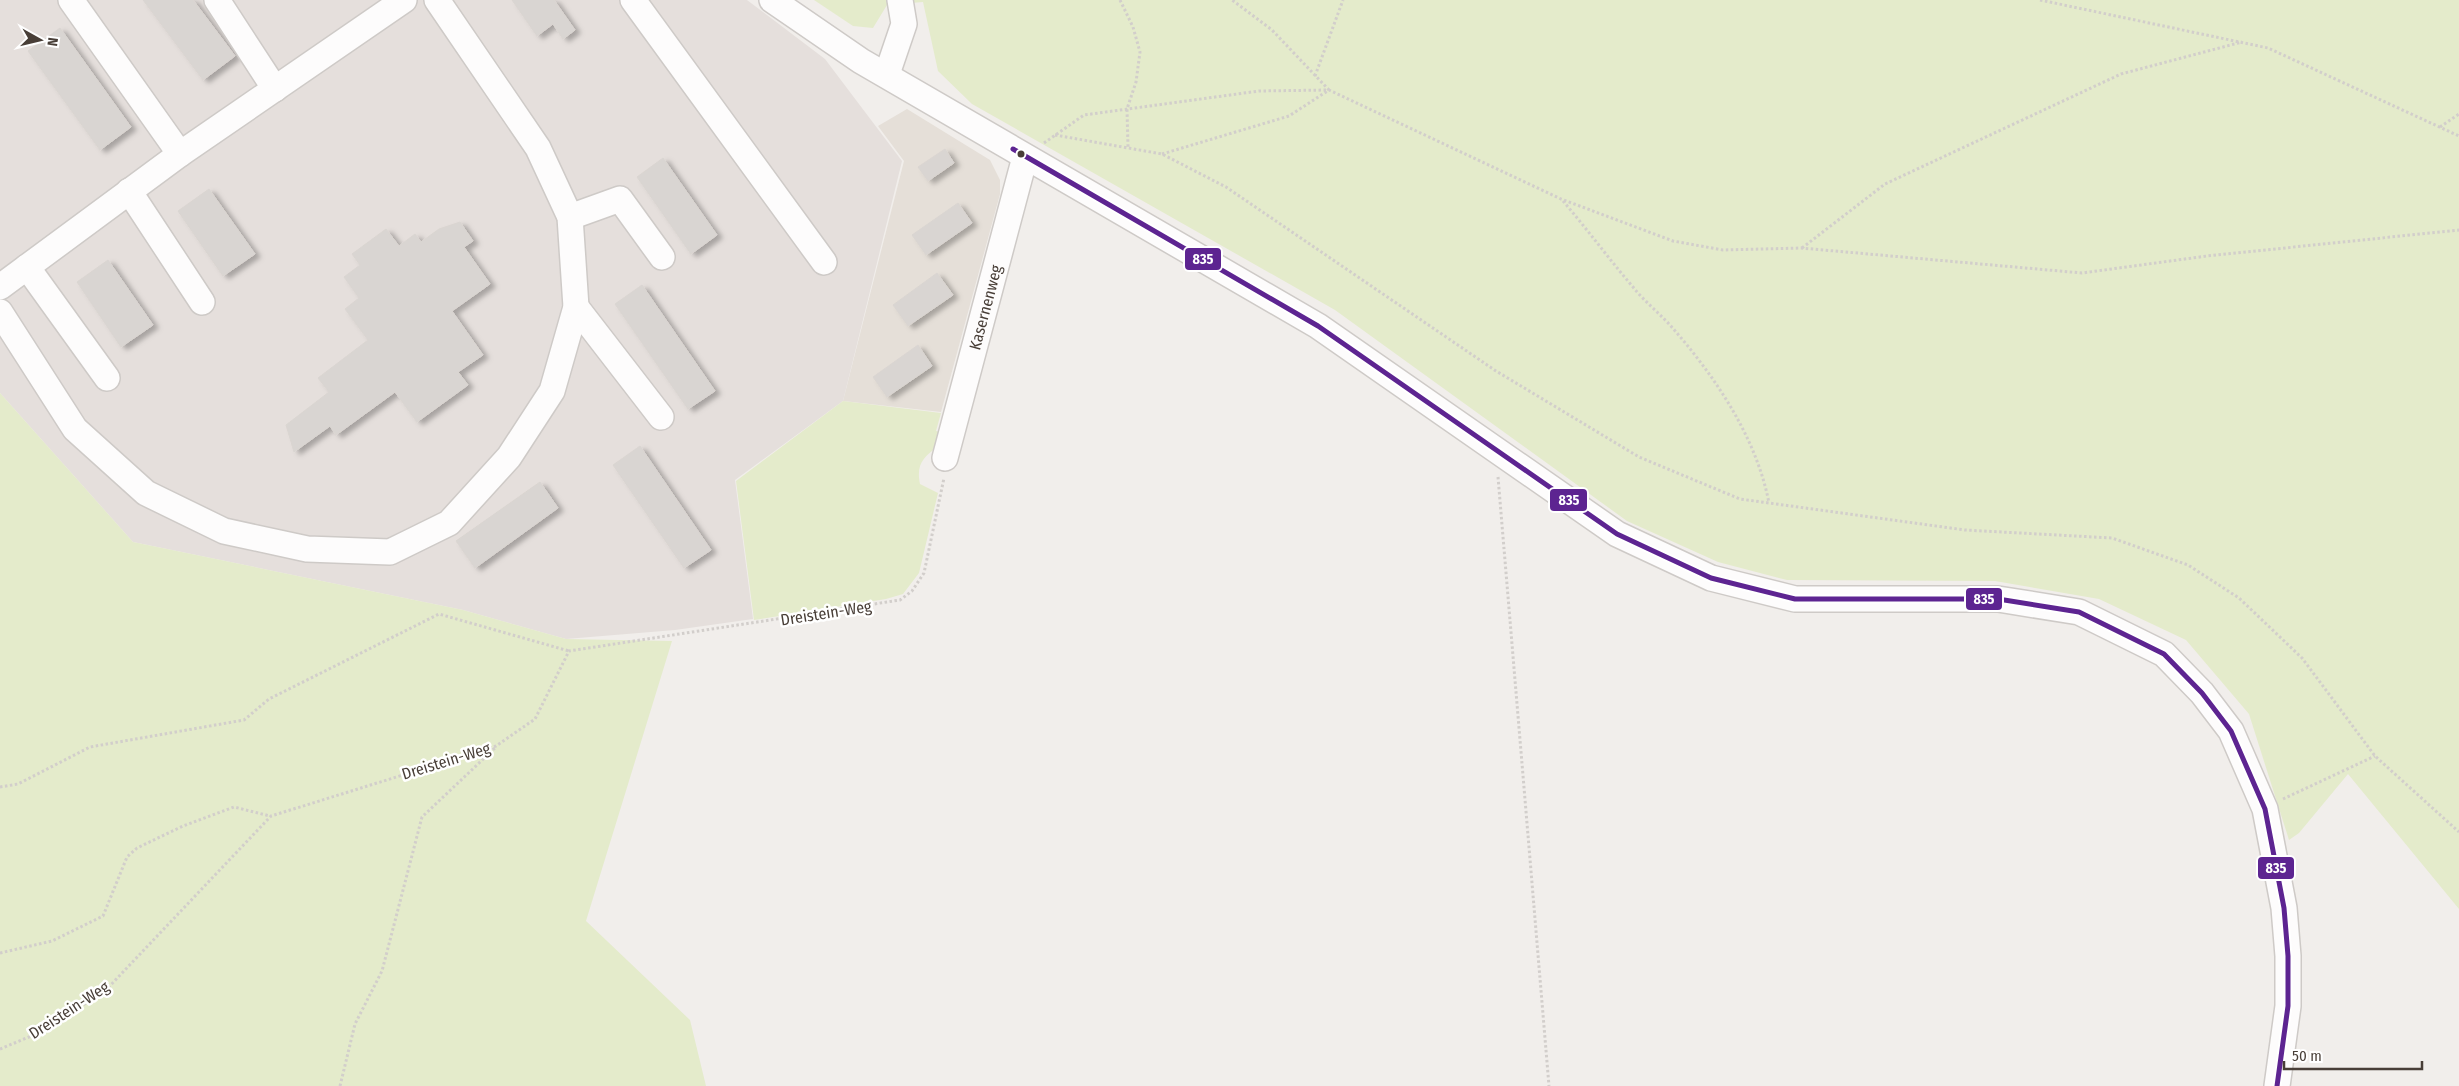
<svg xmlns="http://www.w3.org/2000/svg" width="2459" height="1086" viewBox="0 0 2459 1086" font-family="'Fira Sans Condensed',sans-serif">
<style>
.residential{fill:#e5dfd8}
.industrial{fill:#e5dfdc}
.green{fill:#e4ebcb}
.building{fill:#d9d5d2;stroke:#dad5d1;filter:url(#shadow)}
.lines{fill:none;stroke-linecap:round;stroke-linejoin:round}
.minor-casing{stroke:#cecac7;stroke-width:28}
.path{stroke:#d2cecb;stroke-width:3;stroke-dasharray:2.5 2.5;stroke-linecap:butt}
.minor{stroke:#fdfcfc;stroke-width:25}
.bus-1-casing{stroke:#fff;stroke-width:9}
.bus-1{stroke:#5d2491;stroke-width:5}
.bus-dot{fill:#483e37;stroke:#fff;stroke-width:2}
.labels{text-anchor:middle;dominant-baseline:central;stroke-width:5;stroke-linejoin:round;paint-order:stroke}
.street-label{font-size:16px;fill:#483e37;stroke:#fff}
.line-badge{stroke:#fff;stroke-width:2}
.badge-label{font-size:14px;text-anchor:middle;font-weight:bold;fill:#fff}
</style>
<defs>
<filter id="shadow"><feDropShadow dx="5.5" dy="3" stdDeviation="2.5" flood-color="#0004"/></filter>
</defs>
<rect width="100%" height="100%" fill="#f1eeeb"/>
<path class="residential" d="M907,109L990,160L1000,180V194L941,412L843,401L904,161L878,126Z"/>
<path class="industrial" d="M0,0H747L825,59L902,161L843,401L735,480L753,619L675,630L566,639L463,610L133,542L0,393Z"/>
<path class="green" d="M814,0H2459V909L2348,774L2299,833L2289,840L2249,714L2186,640L2099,599L1995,581L1787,580L1718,562L1627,521L1335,310L972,104L938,71L923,2L887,5L873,28L853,26Z
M0,393L133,542L463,610L566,639L672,641L586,921L690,1020L706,1086H0Z
M843,401L941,413L936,431L940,432L938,446C923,458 916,464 920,484L938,493L919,573L903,594L886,599L754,620L736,481Z"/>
<path class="building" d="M143,0H193L235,56L203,80Z
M512,0H554L575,30L563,39L553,24L537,36Z
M60,28L131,127L100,150L28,51Z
M945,149L954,163L928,181L918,167Z
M663,158L717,235L691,254L637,177Z
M209,189L255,254L223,276L178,211Z
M958,203L972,223L926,255L912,235Z
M460,222L473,241L464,247L490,284L452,311L483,355L458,372L468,385L417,422L395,392L336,435L330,426L294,452L286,425L329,392L318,378L368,340L345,309L359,298L344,277L360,265L352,254L386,229L399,246L415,234L421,242L439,229Z
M108,260L153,325L121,347L77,282Z
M937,273L953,295L908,326L893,305Z
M642,285L715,391L688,409L615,304Z
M918,345L932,366L887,397L873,377Z
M640,446L711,550L684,568L613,465Z
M540,482L558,508L475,568L456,541Z"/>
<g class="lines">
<defs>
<g id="minor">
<path d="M71,0L180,154"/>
<path d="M217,0L275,89"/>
<path d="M633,0L824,262"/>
<path d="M772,0L861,61L1318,326L1617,534L1711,578L1795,599H1998L2079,612L2164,654L2202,693L2231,731L2265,809L2284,908L2288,956V1006L2277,1086"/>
<path d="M887,74L904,24L900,0"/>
<path d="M129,191L202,302"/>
<path d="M570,217L620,199L662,257"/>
<path d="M27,267L107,378"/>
<path d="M0,287L180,154L404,0"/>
<path d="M576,307L661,417"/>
<path d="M0,312L75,429L146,493L224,531L307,549L390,552L449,523L509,457L552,391L576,307L570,217L538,148L437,0"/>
<path id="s1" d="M945,458L1025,157"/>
</g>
</defs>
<use href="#minor" class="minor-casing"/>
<path class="path" d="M1120,0L1133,27L1140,52L1136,82L1127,109L1128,147
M2040,0L2268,48L2459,136
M1315,76L1343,0
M2440,127L2459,114
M1055,135L1162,154L1226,187L1496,371L1639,457L1740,499L1965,530L2112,538L2188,565L2239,598L2302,658L2375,756L2459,832
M1044,143L1084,115L1259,91L1329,90L1561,199L1673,241L1723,250L1801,248L2082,273L2207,256L2459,230
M1162,154L1289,116L1329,90L1272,30L1232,0
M1563,201C1587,229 1609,259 1633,287C1644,301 1658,312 1670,325C1714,375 1756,436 1769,503
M1802,248L1885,184L2121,74L2242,42
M1498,477L1549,1086
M0,787L18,784L90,747L244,720L269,699L439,614L569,651
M2283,799L2375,756
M0,953L52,941L103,916L127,857L137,848L183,826L234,807L270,816
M0,1049L41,1032L105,991L271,816L496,746L535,719L569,651L900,600L912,591L924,573L944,478
M340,1086L355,1024L382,971L422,817L496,747"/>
<use href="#minor" class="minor"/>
<defs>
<path id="bus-1" d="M1013,149L1318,326L1617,534L1711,578L1795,599H1998L2079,612L2164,654L2202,693L2231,731L2265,809L2284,908L2288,956V1006L2277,1086"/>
</defs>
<use href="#bus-1" class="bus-1-casing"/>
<use href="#bus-1" class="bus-1"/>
</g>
<circle class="bus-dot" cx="1021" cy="154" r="4.5"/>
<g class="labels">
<g class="street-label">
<text stroke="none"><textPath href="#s1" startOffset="156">Kasernenweg</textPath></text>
<text transform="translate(826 613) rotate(-9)">Dreistein-Weg</text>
<text transform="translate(446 761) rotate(-17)">Dreistein-Weg</text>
<text transform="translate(69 1010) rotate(-33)">Dreistein-Weg</text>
</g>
</g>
<g class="line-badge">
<rect x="1184" y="247" width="38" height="24" rx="5" fill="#5d2491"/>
<rect x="1549" y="488" width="39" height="24" rx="5" fill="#5d2491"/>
<rect x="1965" y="587" width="38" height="24" rx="5" fill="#5d2491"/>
<rect x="2257" y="856" width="38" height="24" rx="5" fill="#5d2491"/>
</g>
<g class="badge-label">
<text x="1203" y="264">835</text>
<text x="1569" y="505">835</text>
<text x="1984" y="604">835</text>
<text x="2276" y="873">835</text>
</g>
<g transform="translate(40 40) rotate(98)" stroke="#ffffff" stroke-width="4" paint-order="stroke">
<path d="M0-4L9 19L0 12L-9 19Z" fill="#483e37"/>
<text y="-8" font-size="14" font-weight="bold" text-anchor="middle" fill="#483e37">N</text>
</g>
<path d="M2284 1061v8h138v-8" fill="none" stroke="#483e37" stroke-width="2.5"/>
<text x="2292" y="1061" font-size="15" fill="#483e37" stroke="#ffffff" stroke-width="4" paint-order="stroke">50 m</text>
</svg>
